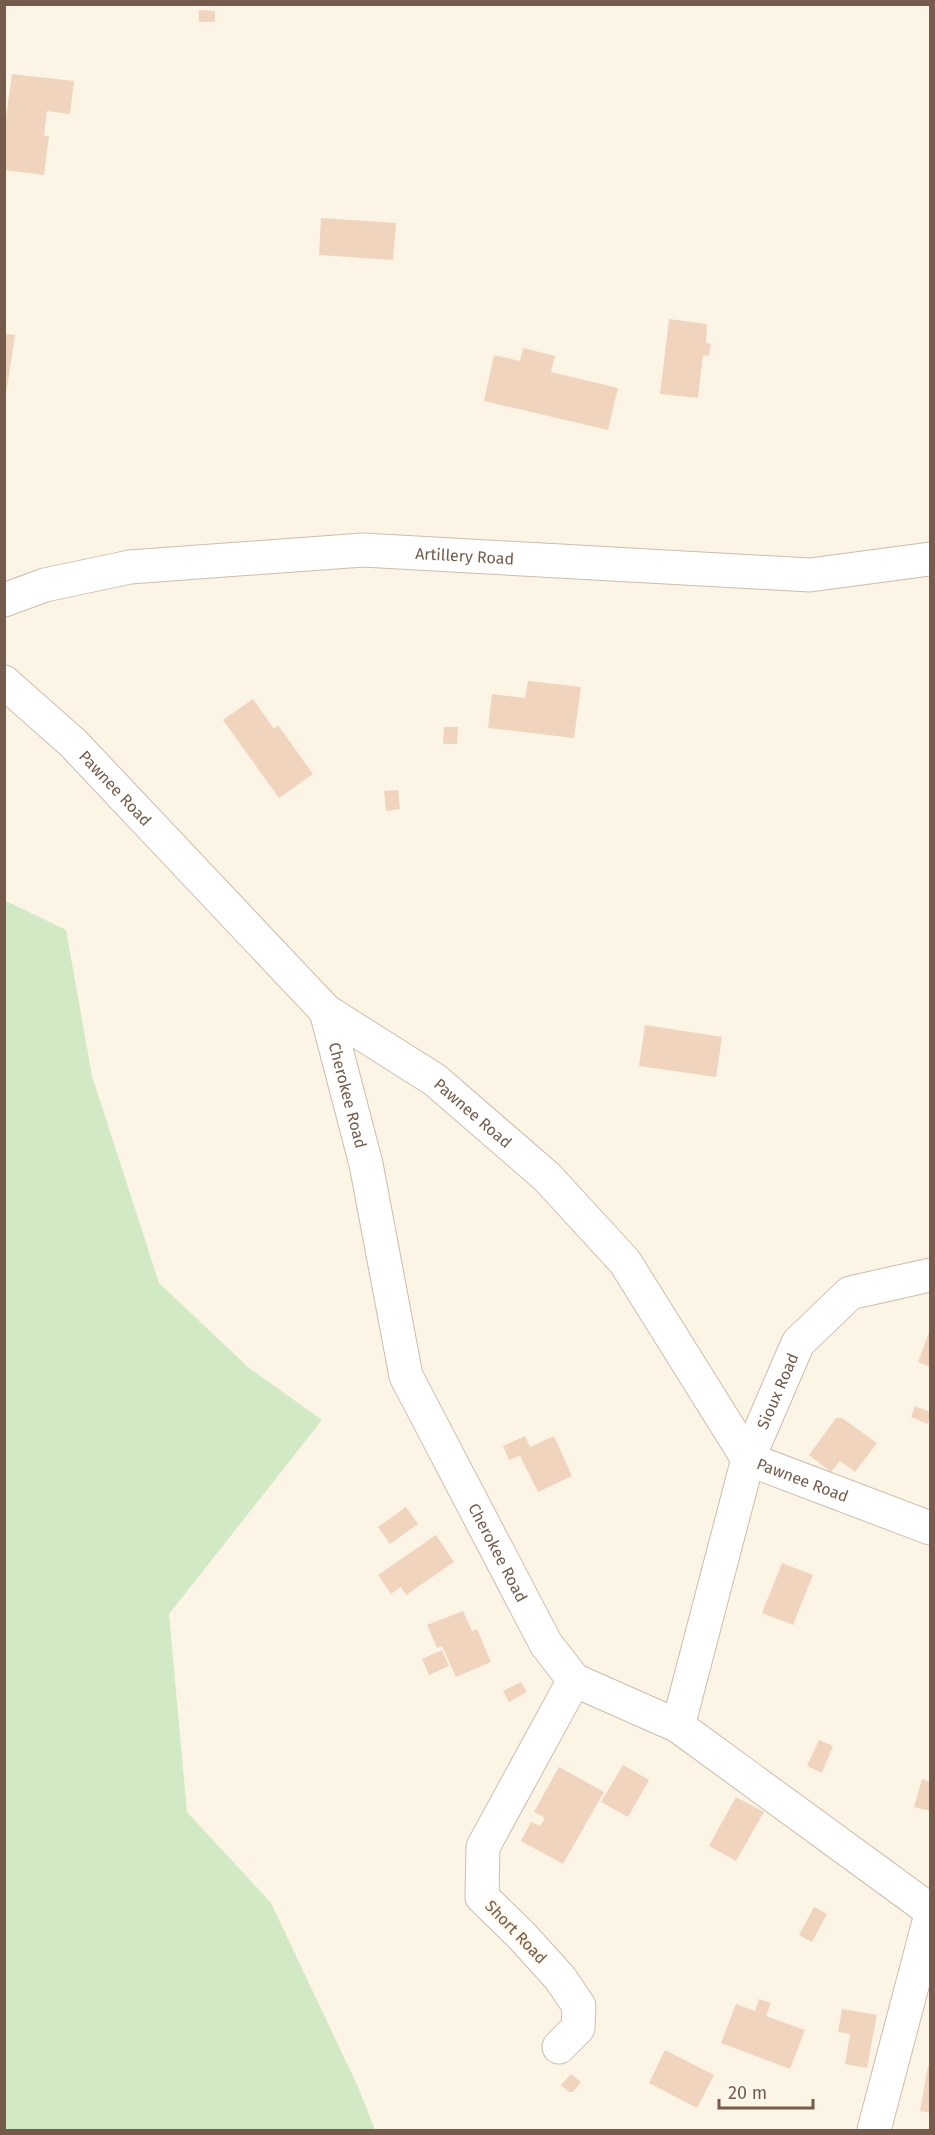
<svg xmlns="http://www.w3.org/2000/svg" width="935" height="2135" viewBox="0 0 935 2135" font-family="'Fira Sans',sans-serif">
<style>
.green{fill:#d1e9c4}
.building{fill:#f1d4bd}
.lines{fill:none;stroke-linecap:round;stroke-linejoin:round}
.street-casing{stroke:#cdbcac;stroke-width:35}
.street{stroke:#fff;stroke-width:33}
.labels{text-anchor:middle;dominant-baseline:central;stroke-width:4.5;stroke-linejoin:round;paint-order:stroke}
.street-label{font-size:16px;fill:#745b4b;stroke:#fff8eb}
</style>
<rect width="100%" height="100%" fill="#fcf4e5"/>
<path class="green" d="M4,900L66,930L92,1076L159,1283L249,1368L322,1420L169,1614L187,1812L271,1903L359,2089L375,2130H5Z"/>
<path class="building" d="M199,10L215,11V22H199Z
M12,74L74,81L70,114L47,111L44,136H49L44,175L4,170V131Z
M321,218L396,223L393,260L319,255Z
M669,319L707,324L706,343L711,344L709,356L703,355L698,398L660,394Z
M4,334L15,335L6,394H4Z
M523,348L555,356L551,372L618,388L608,430L484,401L494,355L520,361Z
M528,681L581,687L574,738L488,728L492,694L525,698Z
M253,699L274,729L278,725L313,774L279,798L223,720Z
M444,727H458L457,744H443Z
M398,790L400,809L386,811L384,791Z
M645,1025L722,1037L716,1077L639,1066Z
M930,1330V1367L918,1362Z
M915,1406L930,1412L928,1424L911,1417Z
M836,1418H842L877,1443L855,1472L840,1461L831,1472L809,1455Z
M525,1436L530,1447L554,1436L572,1476L538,1492L520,1456L509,1460L503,1446Z
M406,1507L418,1524L390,1544L378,1527Z
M436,1535L454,1562L406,1595L401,1587L391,1594L378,1575Z
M782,1563L813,1575L793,1625L762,1613Z
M463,1611L472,1631L477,1629L491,1662L456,1677L442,1646L437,1648L427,1625Z
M442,1650L449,1666L429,1675L422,1659Z
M521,1682L527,1692L509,1702L503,1691Z
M819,1740L833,1746L822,1773L807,1766Z
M623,1765L649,1780L628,1817L601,1802Z
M559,1767L604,1792L563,1864L521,1841L531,1822L540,1826L545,1818L534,1812Z
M922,1779L930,1782V1811L914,1807Z
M736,1797L764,1812L736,1861L709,1846Z
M814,1907L827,1914L812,1942L799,1935Z
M759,1999L771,2003L766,2016L805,2030L790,2069L721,2043L736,2004L755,2011Z
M842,2009L877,2015L867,2068L845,2064L850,2034L838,2032Z
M665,2050L714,2075L697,2108L649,2083Z
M928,2066H930V2113L920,2111Z
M571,2074L581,2082L573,2092H569L561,2085Z"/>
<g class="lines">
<defs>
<g id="street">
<path id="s1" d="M4,600L45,585L130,567L363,550L810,575L930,559"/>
<path id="s2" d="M4,682L73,743L326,1011L435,1080L547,1177L625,1262L748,1459L930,1528"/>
<path id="s3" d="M326,1011L366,1164L406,1376L546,1644L574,1680L678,1726L930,1910"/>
<path id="s4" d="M678,1726L748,1459L798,1343L850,1293L930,1275"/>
<path d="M559,2047L578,2028L579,2006L560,1978L521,1935L482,1897L483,1847L574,1680"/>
<path d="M874,2130L930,1918"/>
</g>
</defs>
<use href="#street" class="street-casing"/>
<use href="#street" class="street"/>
</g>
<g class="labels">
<g class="street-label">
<text stroke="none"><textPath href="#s1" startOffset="466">Artillery Road</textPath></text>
<text stroke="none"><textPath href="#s2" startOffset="154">Pawnee Road</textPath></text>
<text stroke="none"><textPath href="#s3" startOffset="87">Cherokee Road</textPath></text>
<text stroke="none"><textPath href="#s2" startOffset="640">Pawnee Road</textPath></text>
<text stroke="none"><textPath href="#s4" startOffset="350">Sioux Road</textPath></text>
<text stroke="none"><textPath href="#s2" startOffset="1144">Pawnee Road</textPath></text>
<text stroke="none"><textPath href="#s3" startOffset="573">Cherokee Road</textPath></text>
<text transform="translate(516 1932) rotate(46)">Short Road</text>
</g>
</g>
<rect width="935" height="2135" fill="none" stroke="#745b4b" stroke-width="12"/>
<path d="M719 2099v9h94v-9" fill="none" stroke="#745b4b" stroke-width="3"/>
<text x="728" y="2099" font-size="18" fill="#745b4b" stroke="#fff8eb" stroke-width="4.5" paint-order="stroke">20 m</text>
</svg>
